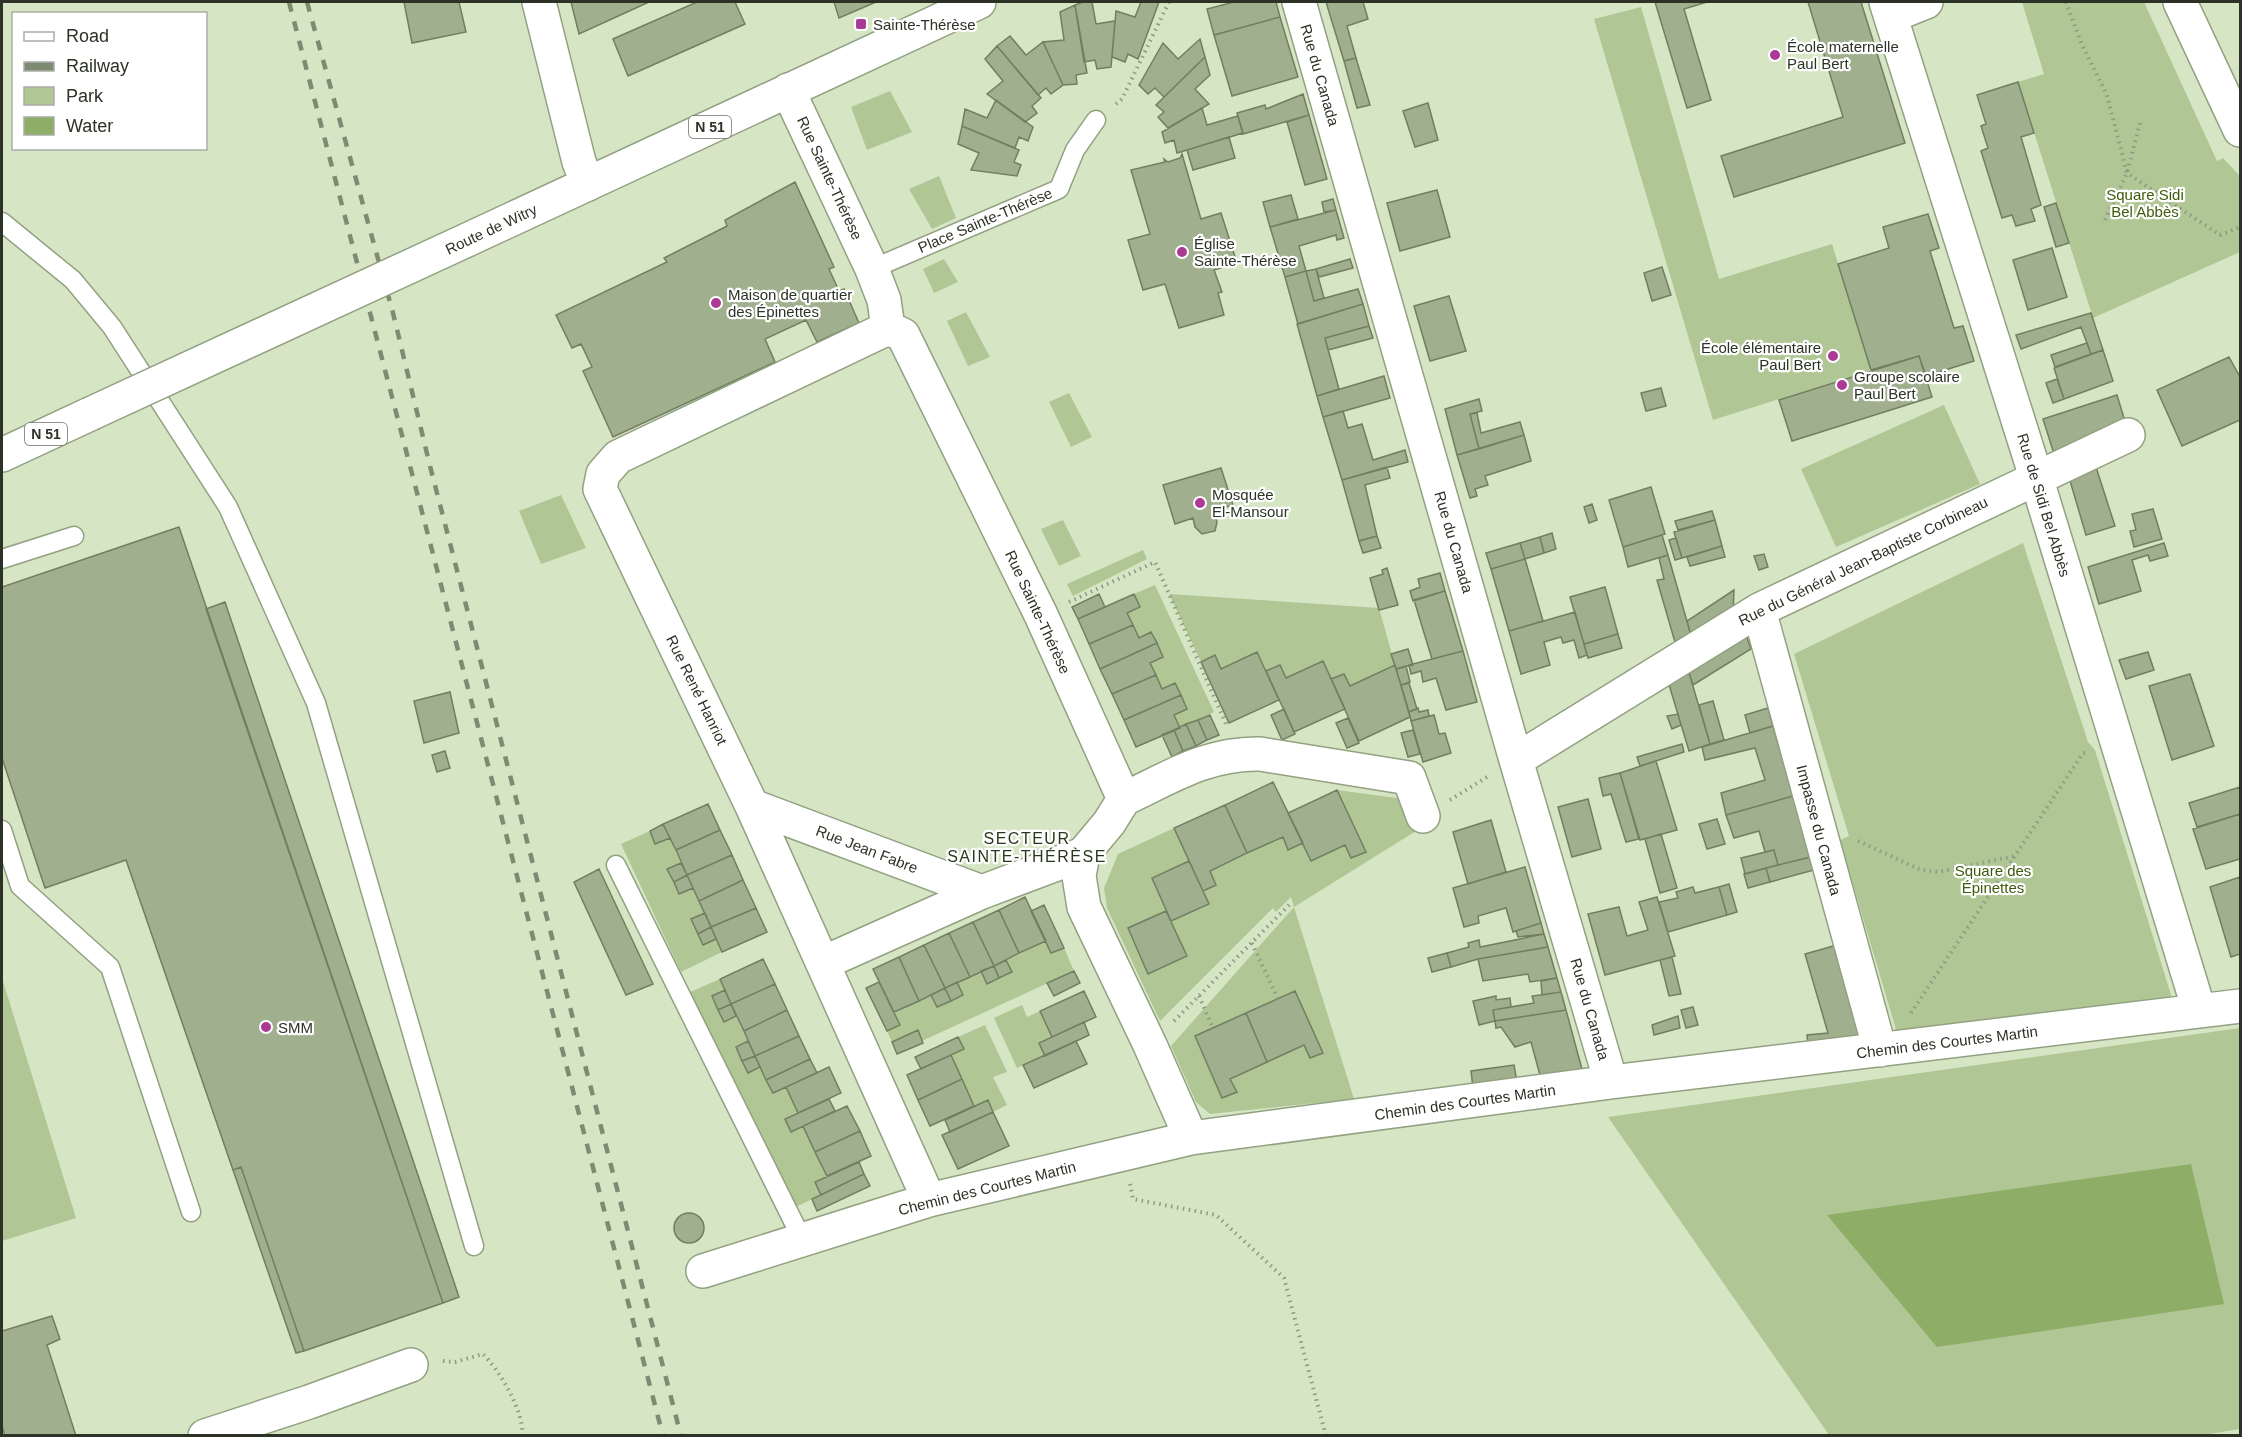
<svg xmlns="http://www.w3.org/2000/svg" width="2242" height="1437" viewBox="0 0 2242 1437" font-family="Arial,sans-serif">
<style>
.green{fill:#b0c695;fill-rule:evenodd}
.water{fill:#8ead66}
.building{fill:#a0af8e;stroke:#717f60;stroke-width:1.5}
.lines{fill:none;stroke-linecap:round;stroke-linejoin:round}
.service-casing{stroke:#92a181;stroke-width:21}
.minor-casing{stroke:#92a181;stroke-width:36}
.primary-casing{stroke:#92a181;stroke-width:36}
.path{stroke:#8e9a81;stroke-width:4;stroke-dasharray:1.5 4.5;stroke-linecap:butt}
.service{stroke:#fff;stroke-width:18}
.minor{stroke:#fff;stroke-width:33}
.primary{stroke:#fff;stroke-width:33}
.rail{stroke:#7f8a73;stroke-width:4.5;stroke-dasharray:10 10;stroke-linecap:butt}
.primary-bridge-casing{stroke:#92a181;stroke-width:36;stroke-linecap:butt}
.primary-bridge{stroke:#fff;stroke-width:33}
.poi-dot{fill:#ac3993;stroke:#fff;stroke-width:2}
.labels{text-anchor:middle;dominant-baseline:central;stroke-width:4.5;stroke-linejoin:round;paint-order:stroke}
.shield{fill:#fff;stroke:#6b7066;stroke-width:1.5}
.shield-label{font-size:14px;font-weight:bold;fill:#2c3225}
.poi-label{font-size:15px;fill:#2c3225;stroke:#fff;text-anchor:start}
.street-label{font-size:15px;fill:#2c3225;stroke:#fff}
.park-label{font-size:15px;fill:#405b0d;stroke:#fff}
.neighbourhood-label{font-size:16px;letter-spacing:1.5px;fill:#2b371b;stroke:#fff}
</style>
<rect width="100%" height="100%" fill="#d6e6c4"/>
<path class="green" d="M2022,2H2144L2217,161L2223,158L2240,176V252L2093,318L2018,82L2044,74Z
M1641,7L1719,279L1832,244L1871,370L1713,420L1594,19Z
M890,91L912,132L867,150L851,107Z
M939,176L956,218L932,229L909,189Z
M944,259L958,282L934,293L923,269Z
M966,312L990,357L968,366L947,321Z
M1069,393L1092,437L1071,447L1049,402Z
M1944,405L1980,484L1836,547L1801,469Z
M561,495L586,548L541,564L519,511Z
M1063,520L1081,556L1059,566L1041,529Z
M2023,543L2088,742L2095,750L2172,998L1897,1033L1840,840L1849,836L1794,654Z
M1143,550L1147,559L1073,596L1067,584Z
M1155,585L1214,712L1180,728L1174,715L1187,709L1175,683L1162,689L1150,663L1163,657L1152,632L1139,638L1127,613L1140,607L1134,594Z
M1169,594L1379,608L1395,665L1350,686L1331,679L1286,678L1280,665L1266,671L1257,652L1221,669L1215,656L1201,662Z
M1337,790L1404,799L1416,831L1294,907L1354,1099L1210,1114L1196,1102L1171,1046L1294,907L1291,897L1276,912L1273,908L1160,1021L1107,908L1104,888L1118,854L1174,828L1189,861L1152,878L1166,911L1128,929L1149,974L1187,956L1171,921L1209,904L1203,891L1216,884L1210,871L1283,837L1289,850L1303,843L1311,861L1345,845L1352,858L1366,852ZM1295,991L1323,1053L1310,1058L1304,1045L1230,1079L1237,1092L1223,1098L1195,1036Z
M650,831L655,844L670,838L681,863L668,869L679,894L693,888L705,913L692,920L703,945L716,939L722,952L681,972L621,844Z
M1046,941L1051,953L1064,948L1074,971L922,1041L917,1031L892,1042L887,1031L900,1025L894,1012L931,995L937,1007L963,995L957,982L981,971L987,984L1012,972L1006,960Z
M2,978L76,1218L2,1241Z
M720,979L725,990L712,997L724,1021L736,1016L748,1041L736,1048L748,1072L760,1067L786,1087L798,1113L785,1119L791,1132L803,1126L827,1176L815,1182L821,1195L789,1210L690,992Z
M1022,1005L1027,1017L1040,1011L1052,1037L1039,1043L1045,1056L1017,1068L994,1018Z
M985,1025L1007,1072L993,1077L1007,1105L993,1112L988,1100L974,1106L951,1055L964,1049L958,1037Z
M2240,1028V1429L2197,1436L1829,1435L1608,1117Z"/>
<path class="water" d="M2191,1164L2224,1304L1937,1347L1827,1215Z"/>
<path class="building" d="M404,2H459L466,32L412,43Z
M571,2H649L579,34Z
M697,2H735L745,24L628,76L613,39Z
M834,2H876L839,18Z
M1083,2H1092L1096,24L1115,21L1111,67L1097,69L1095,60L1084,62L1075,5Z
M1141,2H1159L1138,59L1128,54L1125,62L1112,57L1116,11L1135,17Z
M1234,2H1276L1280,17L1214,35L1207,9Z
M1326,2H1363L1368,19L1347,26L1356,58L1344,61Z
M1655,2H1707L1684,9L1711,100L1687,108Z
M1808,2H1861L1905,143L1734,197L1721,156L1843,117Z
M1075,5L1087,73L1076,75L1077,84L1063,85L1043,42L1064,40L1060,12Z
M1280,17L1298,77L1232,96L1214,35Z
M1010,36L1026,55L1043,42L1063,85L1051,94L1046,88L1038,95L997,46Z
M1200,39L1205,57L1164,97L1155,88L1148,94L1139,85L1163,43L1178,59Z
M997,46L1041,98L1032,106L1037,113L1025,122L987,94L1003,81L985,59Z
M1205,57L1210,75L1195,89L1209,104L1168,128L1158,117L1164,112L1156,105Z
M1356,58L1370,105L1357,108L1344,61Z
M2018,82L2034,133L2021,137L2041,205L2031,209L2035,221L2016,226L2012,215L2002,218L1981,151L1988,148L1981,126L1986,124L1977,95Z
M1303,94L1309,115L1243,134L1237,113L1265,105L1266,109Z
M996,100L1033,127L1028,141L1019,137L1015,148L962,126L965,109L987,118Z
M1428,103L1438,140L1415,147L1403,111Z
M1202,108L1207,125L1238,116L1243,133L1177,153L1174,140L1165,143L1162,132Z
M1309,115L1327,179L1305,185L1287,122Z
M962,126L1019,150L1014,162L1021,165L1017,176L971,170L979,153L958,144Z
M1229,137L1235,158L1193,170L1187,150Z
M1182,154L1201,219L1221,213L1237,263L1214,270L1222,292L1218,293L1224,315L1179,328L1165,284L1143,290L1128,240L1150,234L1131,170L1165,162L1164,159L1168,162L1180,158Z
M795,182L834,267L829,269L839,291L844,289L859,323L817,342L806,320L765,339L775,362L613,437L583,371L592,367L581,344L572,348L556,315L667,262L664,258L727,226L725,220Z
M1437,190L1450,237L1400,251L1387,203Z
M1291,195L1298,219L1270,227L1263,202Z
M1333,199L1336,210L1324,212L1322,202Z
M2056,203L2069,243L2056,247L2044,207Z
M1336,210L1344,238L1337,240L1336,235L1299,246L1306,271L1285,277L1270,227Z
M1928,214L1939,248L1930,251L1954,328L1963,326L1974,361L1926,376L1919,356L1871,370L1838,264L1889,248L1883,227Z
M2052,248L2067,297L2028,310L2013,260Z
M1350,259L1353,268L1319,277L1316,269Z
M1662,267L1671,295L1652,301L1644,273Z
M1316,269L1324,298L1314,301L1306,271Z
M1306,271L1314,301L1358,289L1363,304L1298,324L1285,277Z
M1449,296L1466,351L1430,361L1414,306Z
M1363,304L1369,326L1325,338L1339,389L1317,396L1297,324Z
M2091,313L2103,350L2091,354L2081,327L2021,349L2016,335Z
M1369,326L1373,338L1328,350L1325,338Z
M2087,343L2091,354L2055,367L2051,355Z
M2103,350L2113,381L2064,399L2054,368Z
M1919,356L1932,397L1792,441L1779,400Z
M2229,357L2240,377V420L2182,446L2157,390Z
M1384,376L1390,398L1323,417L1317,396Z
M2057,379L2064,399L2053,403L2046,383Z
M1661,388L1666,406L1646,411L1641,393Z
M2117,395L2127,428L2054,454L2043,419Z
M1479,399L1482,411L1470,414L1479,449L1457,455L1445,409Z
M1343,411L1348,428L1362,424L1373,460L1405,450L1408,462L1342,480L1323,417Z
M1477,413L1481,433L1520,422L1524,435L1479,449L1470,414Z
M1524,435L1531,461L1485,476L1488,485L1475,489L1477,496L1470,498L1457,455Z
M2095,464L2115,526L2086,535L2068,474Z
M1387,467L1390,478L1365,485L1377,536L1359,541L1342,480Z
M1221,468L1233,505L1214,511L1217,522L1215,531L1202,534L1195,527L1193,518L1175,524L1163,485Z
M1651,487L1665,534L1623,547L1609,500Z
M1592,504L1597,520L1589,523L1584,507Z
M2153,509L2162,539L2134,547L2130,531L2136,530L2132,514Z
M1712,511L1715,520L1678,530L1675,521Z
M1715,520L1722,546L1682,558L1674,532Z
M179,527L443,1303L304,1351L241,1167L233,1170L126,860L45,888L2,758V587Z
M1552,533L1556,549L1544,553L1540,537Z
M1662,535L1668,555L1628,567L1623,547Z
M1377,536L1381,548L1363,553L1359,541Z
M1540,537L1544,553L1525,559L1520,543Z
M1676,538L1682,558L1675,560L1669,540Z
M1520,543L1525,559L1491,569L1486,553Z
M2164,543L2168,556L2150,561L2148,555L2132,560L2141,591L2099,604L2088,567Z
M1722,546L1725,557L1690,566L1687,557Z
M1764,554L1768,567L1759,570L1754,556Z
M1668,555L1692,639L1677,649L1657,580L1664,579L1659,558Z
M1525,559L1543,621L1509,631L1491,569Z
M1387,568L1398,605L1379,610L1370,578L1383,574L1382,570Z
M1440,573L1445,591L1413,601L1410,591L1420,587L1418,579Z
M1605,587L1618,634L1584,644L1570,597Z
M1734,590L1733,616L1692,639L1687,621Z
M1445,591L1463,651L1432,659L1414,600Z
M1099,594L1105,607L1078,619L1072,607Z
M1134,594L1140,607L1127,613L1133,625L1089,644L1078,619Z
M225,602L459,1297L443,1303L206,609Z
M1575,612L1587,655L1579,658L1574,640L1563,643L1561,637L1544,642L1550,665L1521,674L1509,631Z
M1133,625L1139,638L1151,632L1157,643L1100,669L1089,644Z
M1618,634L1622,648L1588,658L1584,644Z
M1741,634L1747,638L1751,649L1693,685L1687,666Z
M1157,643L1163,657L1150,663L1156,675L1112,694L1100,669Z
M1408,649L1413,665L1396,669L1391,654Z
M1463,651L1477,702L1446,710L1436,678L1423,682L1421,671L1411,674L1409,665Z
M1257,652L1279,700L1229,723L1201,662L1215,655L1221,669Z
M2148,652L2154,670L2126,679L2119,660Z
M1323,661L1345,709L1294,732L1266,671L1280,665L1286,678Z
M1395,665L1410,717L1359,741L1331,679L1344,674L1350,686Z
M1406,666L1410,682L1401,685L1396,669Z
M1687,666L1710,744L1689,751L1667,678Z
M2190,674L2214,746L2172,760L2149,686Z
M1156,675L1162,689L1175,683L1181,695L1124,720L1112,694Z
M1409,683L1417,709L1409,712L1401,685Z
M450,692L459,733L424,743L414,701Z
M1181,695L1187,709L1174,715L1180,728L1136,747L1124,720Z
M1713,701L1724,740L1710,744L1699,705Z
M1418,708L1419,712L1428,710L1429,716L1411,721L1409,712Z
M1768,708L1773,726L1750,733L1745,715Z
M1284,709L1295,734L1282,740L1271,715Z
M1678,714L1681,725L1672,729L1667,716Z
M1210,715L1219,735L1207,740L1198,720Z
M1434,715L1439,734L1445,733L1451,753L1423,762L1411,721Z
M1348,718L1359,743L1347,748L1336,723Z
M1198,720L1207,740L1196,746L1186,724Z
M1186,724L1196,746L1183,751L1174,730Z
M1773,726L1793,796L1726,815L1721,793L1765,780L1755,748L1705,760L1702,747Z
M1174,730L1183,751L1172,757L1162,735Z
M1413,730L1420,754L1408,757L1401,733Z
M1682,744L1684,752L1640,766L1637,757Z
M445,751L450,768L437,772L432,755Z
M1656,761L1677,830L1640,840L1620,773Z
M1620,773L1639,839L1626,842L1611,794L1603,796L1599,778Z
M1273,782L1303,843L1288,850L1283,837L1247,853L1225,805Z
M2240,787V814L2197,827L2189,803Z
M1337,790L1366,852L1351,858L1345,845L1311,861L1288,813Z
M1793,796L1811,857L1778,865L1774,850L1765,852L1759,831L1734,838L1726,815Z
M1588,799L1601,849L1572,857L1558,807Z
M708,804L720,830L676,850L663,824Z
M1225,805L1247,853L1210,871L1216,885L1203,891L1174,828Z
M2240,814V859L2206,869L2193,829Z
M1717,819L1725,844L1707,849L1699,824Z
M1491,820L1506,872L1468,884L1453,832Z
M663,824L670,838L655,844L650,831Z
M720,830L732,855L687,875L676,850Z
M1661,834L1677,888L1660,893L1645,839Z
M1774,850L1778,865L1745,874L1741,858Z
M732,855L743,880L699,901L687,875Z
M1811,857L1814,870L1770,882L1766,868Z
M1189,861L1209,904L1171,921L1152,878Z
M681,863L687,875L674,882L667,869Z
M1525,867L1541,923L1513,932L1506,908L1478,916L1479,923L1464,927L1453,888Z
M1766,868L1770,882L1748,888L1744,874Z
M599,869L653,984L626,995L574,882Z
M687,875L693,888L679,894L674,882Z
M2240,877V954L2231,957L2210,887Z
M743,880L756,908L711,927L699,901Z
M1729,884L1737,912L1727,915L1719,887Z
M1693,887L1695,893L1719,887L1727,915L1668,932L1659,902L1678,898L1676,892Z
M1025,897L1046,941L1019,953L999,910Z
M1657,897L1675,956L1605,975L1588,914L1619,907L1627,936L1648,930L1639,902Z
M1044,905L1064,948L1051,953L1031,911Z
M756,908L767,932L722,952L711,927Z
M999,910L1019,953L994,966L973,922Z
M1166,911L1187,956L1148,974L1128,928Z
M705,913L711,927L698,934L691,919Z
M973,922L994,966L970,977L949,933Z
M1541,923L1544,934L1518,937L1516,931Z
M711,927L716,939L703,945L698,934Z
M949,933L970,977L945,988L924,945Z
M1544,934L1548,947L1478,959L1451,967L1447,953L1469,947L1468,943L1479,940L1480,947Z
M924,945L945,988L919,1001L899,957Z
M1837,945L1864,1039L1808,1045L1807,1035L1828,1033L1805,954Z
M1548,947L1557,978L1530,982L1528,974L1483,981L1478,959Z
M1447,953L1451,967L1432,972L1428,958Z
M899,957L919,1001L894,1012L873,969Z
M1672,957L1681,994L1669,996L1660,960Z
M763,959L775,984L731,1004L720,979Z
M1006,960L1012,972L999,978L994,966Z
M994,966L999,978L987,984L981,971Z
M1074,971L1080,983L1054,996L1047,983Z
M1557,978L1561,992L1542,995L1541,981Z
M879,982L900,1025L887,1031L866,988Z
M957,982L963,995L951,1001L945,988Z
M775,984L787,1010L744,1031L731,1004Z
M945,988L951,1001L937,1007L931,995Z
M725,990L731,1004L718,1010L712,996Z
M1084,991L1096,1017L1052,1037L1040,1011Z
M1295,991L1323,1053L1310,1058L1304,1045L1267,1062L1246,1013Z
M1561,992L1566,1010L1495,1021L1493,1010L1534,1003L1532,996Z
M1496,996V1000L1510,998L1511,1007L1493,1010L1495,1021L1479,1025L1473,1001Z
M731,1004L736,1016L724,1022L718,1010Z
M1693,1007L1698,1025L1686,1028L1681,1010Z
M787,1010L799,1036L755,1056L744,1031Z
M1566,1010L1583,1073L1541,1079L1531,1042L1515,1047L1501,1027L1496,1028L1495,1021Z
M1246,1013L1267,1062L1230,1079L1237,1092L1222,1098L1195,1036Z
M1678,1016L1680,1028L1654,1035L1652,1025Z
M1084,1022L1089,1035L1045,1056L1039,1043Z
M918,1030L923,1043L897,1054L892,1042Z
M799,1036L810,1059L766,1080L755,1056Z
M958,1037L964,1049L921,1069L915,1057Z
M748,1041L755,1056L742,1061L736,1047Z
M1076,1041L1087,1064L1034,1088L1023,1065Z
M951,1055L962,1079L918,1100L907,1075Z
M755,1056L760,1067L748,1073L742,1061Z
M810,1059L817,1073L773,1093L766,1080Z
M1514,1065L1517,1082L1473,1088L1471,1071Z
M829,1067L841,1093L798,1113L786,1087Z
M962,1079L974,1106L930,1126L918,1100Z
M829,1099L835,1111L791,1132L785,1119Z
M988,1100L993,1112L950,1132L945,1120Z
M847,1106L860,1131L815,1152L803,1126Z
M993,1112L1009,1146L958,1169L942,1135Z
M860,1131L871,1156L827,1176L815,1152Z
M859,1162L864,1174L821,1195L815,1182Z
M241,1167L304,1351L296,1353L233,1170Z
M864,1174L870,1186L817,1211L812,1199Z
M674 1228a15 15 0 1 1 30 0a15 15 0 1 1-30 0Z
M52,1316L60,1339L47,1345L76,1436H5L2,1426V1331Z"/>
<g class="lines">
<defs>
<path id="service" d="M2,222L73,280L112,327L228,507L316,703L474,1246
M872,269L1059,189L1075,150L1096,120
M2,559L74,536
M2,830L20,886L110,967L191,1212
M616,865L803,1241"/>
<path id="minor" d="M539,2L579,162L588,184
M1299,2L1516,760L1611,1082
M1886,2L2036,477L2199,1010
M2180,2L2240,130
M1891,16L1926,2
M788,90L872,269L884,300L888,328L903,335L1041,615L1124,799L1109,823L1083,854L1079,876L1084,907L1150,1045L1191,1138
M888,328L618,457L603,474L600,489L752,806L929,1200
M1759,610L1880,1050
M1516,760L1759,610L2128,435
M1124,799C1171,777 1207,753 1260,754L1409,778L1423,816
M752,806L982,892
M823,963L982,892L1083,854
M703,1271L929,1200L1191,1138L1611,1082L2240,1006
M205,1436L309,1402L411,1365"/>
<path id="primary" d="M467,240L979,2
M2,455L90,414"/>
</defs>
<use href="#service" class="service-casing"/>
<use href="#minor" class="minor-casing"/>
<use href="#primary" class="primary-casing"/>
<path class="path" d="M2066,2L2082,45L2107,95L2127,173L2220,235L2240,227
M1116,104L1122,99L1169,2
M2105,220L2127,173L2140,123
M1069,602L1155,562L1226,724
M1450,800L1487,777
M1858,841L1921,870L1938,872L2015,856
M1252,943L1278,999
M1199,996L1213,1028
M1911,1013L2083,753L2088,752
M1174,1021L1292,902
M1130,1184L1133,1199L1216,1215L1284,1278L1326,1436
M443,1361L455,1362L483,1354C499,1370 525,1412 522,1436"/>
<use href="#service" class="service"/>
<use href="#minor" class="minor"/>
<use href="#primary" class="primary"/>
<path class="rail" d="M289,2L663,1436
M307,2L393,313L430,466L681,1436"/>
<defs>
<path id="primary-bridge" d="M90,414L467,240"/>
</defs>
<use href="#primary-bridge" class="primary-bridge-casing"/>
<use href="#primary-bridge" class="primary-bridge"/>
</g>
<g class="poi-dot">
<rect x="855" y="18" width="12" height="12" rx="3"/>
<circle cx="1775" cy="55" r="6"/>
<circle cx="1182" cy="252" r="6"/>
<circle cx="716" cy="303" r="6"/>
<circle cx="1833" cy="356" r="6"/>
<circle cx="1842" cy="385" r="6"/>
<circle cx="1200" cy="503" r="6"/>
<circle cx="266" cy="1027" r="6"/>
</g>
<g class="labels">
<g class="shield">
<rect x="689" y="116" width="42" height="22" rx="4.5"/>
<rect x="25" y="423" width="42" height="22" rx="4.5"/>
</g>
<g class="shield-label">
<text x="710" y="127">N 51</text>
<text x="46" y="434">N 51</text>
</g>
<g class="poi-label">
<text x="873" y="24">Sainte-Thérèse</text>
<text x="1787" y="46">École maternelle<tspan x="1787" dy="17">Paul Bert</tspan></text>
<text x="1194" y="243">Église<tspan x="1194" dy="17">Sainte-Thérèse</tspan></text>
<text x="728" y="294">Maison de quartier<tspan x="728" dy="17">des Épinettes</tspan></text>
<text x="1821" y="347" text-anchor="end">École élémentaire<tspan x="1821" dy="17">Paul Bert</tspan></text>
<text x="1854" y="376">Groupe scolaire<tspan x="1854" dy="17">Paul Bert</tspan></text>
<text x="1212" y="494">Mosquée<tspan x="1212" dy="17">El-Mansour</tspan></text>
<text x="278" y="1027">SMM</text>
</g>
<g class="street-label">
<text transform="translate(1320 75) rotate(74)">Rue du Canada</text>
<text transform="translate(830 178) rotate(65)">Rue Sainte-Thérèse</text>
<text transform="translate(985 220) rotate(-23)">Place Sainte-Thérèse</text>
<text transform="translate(491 229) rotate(-25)">Route de Witry</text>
<text transform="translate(2044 505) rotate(73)">Rue de Sidi Bel Abbès</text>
<text transform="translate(1454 542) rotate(74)">Rue du Canada</text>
<text transform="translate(1863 561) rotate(-26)">Rue du Général Jean-Baptiste Corbineau</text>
<text transform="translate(1038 612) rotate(65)">Rue Sainte-Thérèse</text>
<text transform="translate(697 690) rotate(64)">Rue René Hanriot</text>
<text transform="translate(1819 830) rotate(75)">Impasse du Canada</text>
<text transform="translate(867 849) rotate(21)">Rue Jean Fabre</text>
<text transform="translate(1590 1009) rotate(74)">Rue du Canada</text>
<text transform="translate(1947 1042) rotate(-7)">Chemin des Courtes Martin</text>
<text transform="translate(1465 1102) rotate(-8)">Chemin des Courtes Martin</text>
<text transform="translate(987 1188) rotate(-14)">Chemin des Courtes Martin</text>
</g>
<g class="park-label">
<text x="2145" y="194">Square Sidi<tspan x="2145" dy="17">Bel Abbès</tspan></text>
<text x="1993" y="870">Square des<tspan x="1993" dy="17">Épinettes</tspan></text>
</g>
<g class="neighbourhood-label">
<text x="1027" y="838">SECTEUR<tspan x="1027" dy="18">SAINTE-THÉRÈSE</tspan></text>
</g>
</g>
<rect width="2242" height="1437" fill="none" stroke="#2c3225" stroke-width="6"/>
<rect x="12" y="12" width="195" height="138" fill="#ffffff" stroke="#abada8" stroke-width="1.5"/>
<rect x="24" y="32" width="30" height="9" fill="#ffffff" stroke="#abada8" stroke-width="1.5"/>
<text x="66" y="42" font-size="18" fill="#2c3225">Road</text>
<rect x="24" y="62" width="30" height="9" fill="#7f8a73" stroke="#abada8" stroke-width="1.5"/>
<text x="66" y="72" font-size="18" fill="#2c3225">Railway</text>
<rect x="24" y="87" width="30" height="18" fill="#b0c695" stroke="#abada8" stroke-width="1.5"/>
<text x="66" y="102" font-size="18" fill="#2c3225">Park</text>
<rect x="24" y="117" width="30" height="18" fill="#8ead66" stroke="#abada8" stroke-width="1.5"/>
<text x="66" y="132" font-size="18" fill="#2c3225">Water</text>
</svg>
